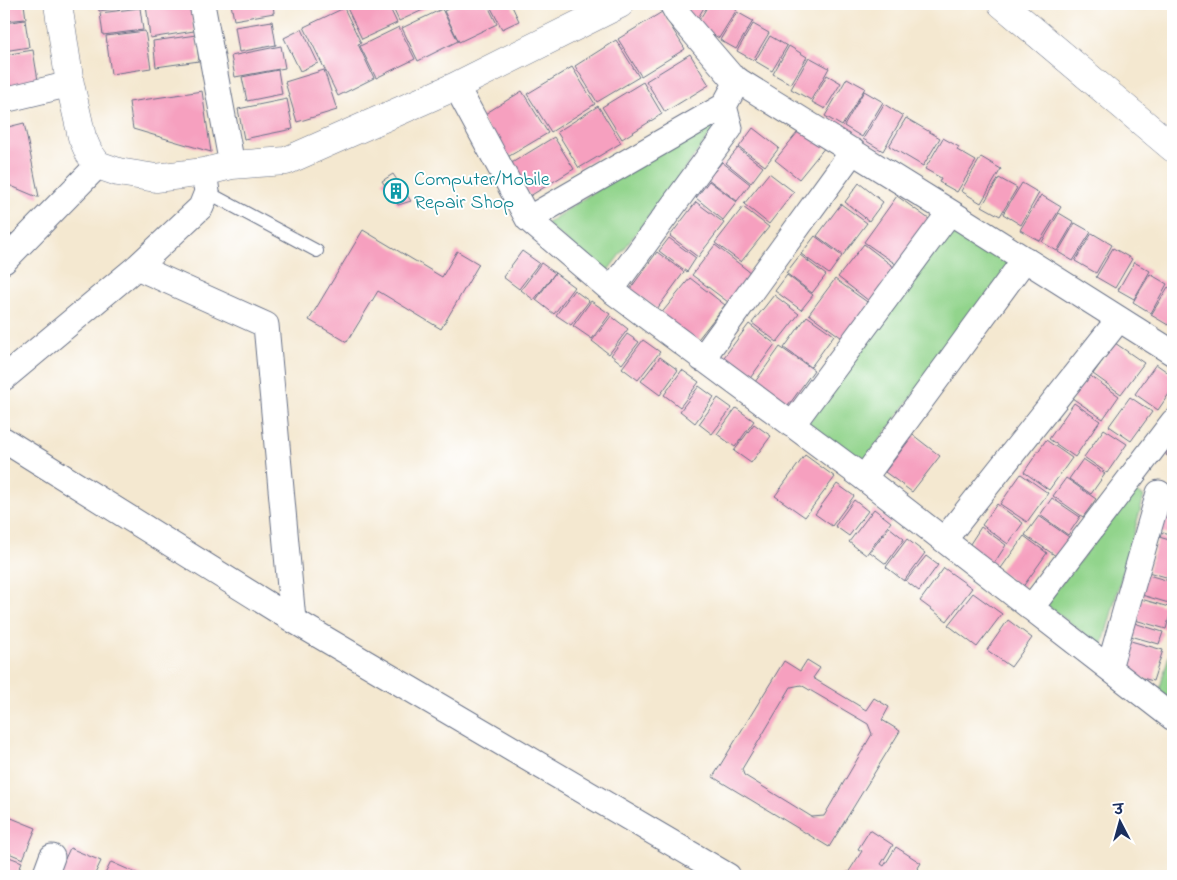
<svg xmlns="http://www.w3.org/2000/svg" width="1177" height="880" viewBox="0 0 1177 880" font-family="'Indie Flower','Playpen Sans Deva',sans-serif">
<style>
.green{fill:#92d48c;stroke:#568275}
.building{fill:#f6a0bf;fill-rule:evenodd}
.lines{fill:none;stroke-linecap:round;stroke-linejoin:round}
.service-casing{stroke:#677086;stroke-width:14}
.minor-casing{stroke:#677086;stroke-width:27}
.tertiary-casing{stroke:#677086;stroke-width:29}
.service{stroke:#fff;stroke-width:12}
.minor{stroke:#fff;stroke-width:25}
.tertiary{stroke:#fff;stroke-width:28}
.labels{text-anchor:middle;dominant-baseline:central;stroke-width:4;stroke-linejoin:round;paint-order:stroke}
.culture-label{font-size:20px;fill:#0d838f;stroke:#fff;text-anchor:start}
</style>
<rect width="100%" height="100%" fill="#fff"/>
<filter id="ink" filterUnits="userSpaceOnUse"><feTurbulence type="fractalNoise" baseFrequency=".02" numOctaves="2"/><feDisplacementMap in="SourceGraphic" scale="10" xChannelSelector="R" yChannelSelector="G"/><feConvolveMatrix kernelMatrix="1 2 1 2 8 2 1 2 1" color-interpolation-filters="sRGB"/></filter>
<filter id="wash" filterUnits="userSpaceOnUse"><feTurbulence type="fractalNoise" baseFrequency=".0096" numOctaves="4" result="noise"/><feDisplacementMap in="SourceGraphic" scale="20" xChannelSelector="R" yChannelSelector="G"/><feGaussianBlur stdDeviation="1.12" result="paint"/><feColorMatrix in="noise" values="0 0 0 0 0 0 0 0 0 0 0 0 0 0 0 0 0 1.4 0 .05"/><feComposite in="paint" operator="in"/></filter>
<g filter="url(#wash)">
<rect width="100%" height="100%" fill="#f4e8d0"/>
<path class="green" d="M711,113L719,123L606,273L546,224Z
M955,223L1010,263L862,464L807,424Z
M1135,492L1144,496L1102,647L1045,604Z
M1173,641V695L1172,699L1159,691Z"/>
<g id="blocks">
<path class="building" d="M4,4H24L26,19L4,21Z
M98,4H141L142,5L99,11Z
M146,4H190L194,31L150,38Z
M231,4H273L274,13L234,20Z
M351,4H388L397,23L362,39L346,6Z
M391,4H436L399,21Z
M459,4H487L497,24L459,42L444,11Z
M489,4H511L519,21L502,29Z
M692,4H706L695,23L684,17Z
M709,4H735L739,6L719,38L696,25Z
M140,8L143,30L103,35L100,13Z
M344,8L361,43L358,44L374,78L338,96L304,27Z
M442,9L458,41L418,61L402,28Z
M662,12L685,49L641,76L618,39Z
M737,12L753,21L736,49L720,40Z
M25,20L29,47L4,51V23Z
M272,21L276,45L239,52L235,27Z
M753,24L769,33L753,60L737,51Z
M399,27L415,59L376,78L360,46Z
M302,29L318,63L300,71L284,38Z
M145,31L151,68L111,74L106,36Z
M196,35L199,61L156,67L153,41Z
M770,36L787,46L772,71L755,61Z
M616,40L639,77L597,102L575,66Z
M281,46L285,68L235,77L231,56Z
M789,46L807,57L791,84L773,74Z
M33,50L39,87L4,93V55Z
M690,54L709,85L665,112L646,81Z
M809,57L829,68L811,100L791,89Z
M572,67L595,104L551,132L527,94Z
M278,70L282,94L247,101L242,77Z
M324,70L337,110L297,122L285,82Z
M827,75L841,83L825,109L812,102Z
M847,78L865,88L842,126L825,116Z
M643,82L662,114L622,139L602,107Z
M202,91L211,152L133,129L129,102Z
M522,91L548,133L506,158L480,117Z
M864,91L883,102L862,137L844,126Z
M287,99L293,129L244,139L238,109Z
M884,104L903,116L883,151L863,139Z
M598,106L621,143L579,168L557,132Z
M906,118L940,138L923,166L889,146Z
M24,123L39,197H37L4,183V128Z
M802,127L826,146L799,179L775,160Z
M753,128L779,148L765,166L739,147Z
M554,137L574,169L530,196L510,164Z
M943,138L959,147L957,150L976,161L957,192L939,182L941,178L925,169Z
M738,148L763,167L751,183L726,163Z
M981,157L1001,169L981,203L961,191Z
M722,162L750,184L737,201L708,179Z
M769,173L794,192L769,224L744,204Z
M393,174L411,201L398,205L382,181Z
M999,178L1017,188L1000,216L982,206Z
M709,181L737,202L723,220L696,198Z
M859,183L883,202L869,221L845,202Z
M1022,183L1039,193L1021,225L1003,214Z
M1041,195L1061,207L1040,241L1020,230Z
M897,196L933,222L900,267L864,242Z
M696,202L724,223L698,257L670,236Z
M841,204L867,223L843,255L817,236Z
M743,207L769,227L741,262L715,243Z
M1059,213L1074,222L1057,251L1042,242Z
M1075,223L1091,232L1073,261L1058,252Z
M363,230L442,277L457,251L479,264L441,329L378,291L347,342L309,320Z
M1092,233L1112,245L1096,273L1075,261Z
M815,236L842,256L829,274L801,254Z
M669,238L696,258L687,272L659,251Z
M864,244L899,271L873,304L838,277Z
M715,245L751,273L728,302L692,275Z
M1113,248L1132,259L1115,288L1096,277Z
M522,251L539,263L519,289L503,277Z
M657,252L684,272L657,309L630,289Z
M800,255L826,275L812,293L786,273Z
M1134,262L1150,271L1134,299L1118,290Z
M541,263L555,273L534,300L521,290Z
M555,273L574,287L554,314L536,300Z
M1150,274L1167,284L1151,313L1133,302Z
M787,275L813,295L801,310L775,291Z
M690,278L725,305L695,343L660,315Z
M835,279L870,304L845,340L809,314Z
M1168,287L1173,290V317L1168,325L1151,315Z
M574,290L589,301L571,325L556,315Z
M774,295L799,314L777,342L752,323Z
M591,301L610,314L592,339L573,326Z
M611,316L628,329L609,354L592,341Z
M807,316L834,335L811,367L784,348Z
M749,324L775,344L748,381L721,361Z
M627,334L639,342L622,364L611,355Z
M643,340L660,352L638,380L622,368Z
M1115,343L1144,363L1121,394L1093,374Z
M780,347L814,370L788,406L755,382Z
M660,357L678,370L660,395L641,381Z
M1156,364L1173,376V388L1158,410L1135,394Z
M682,370L699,382L680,407L664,395Z
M1089,375L1119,396L1103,419L1072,398Z
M699,386L714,397L695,423L680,411Z
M1130,397L1152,412L1131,441L1109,426Z
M718,398L732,408L712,434L699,424Z
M1074,403L1100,421L1075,457L1049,439Z
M736,408L754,421L735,447L717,434Z
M754,424L771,436L751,463L734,451Z
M1104,429L1127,444L1107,473L1084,457Z
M913,435L940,456L912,492L885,472Z
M1046,440L1072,458L1049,490L1024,472Z
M1173,445V460L1166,455Z
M805,455L835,477L805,517L775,496Z
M1083,459L1105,474L1091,494L1069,479Z
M1021,474L1048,493L1027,522L1000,504Z
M1066,478L1096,499L1083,517L1053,496Z
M837,484L854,496L832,526L815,514Z
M1052,498L1080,517L1068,535L1040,515Z
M854,500L868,511L849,536L835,526Z
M997,504L1023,523L1008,544L982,525Z
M874,509L891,522L866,555L849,542Z
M1163,512L1173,515V536L1157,531Z
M1039,516L1069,537L1056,556L1025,535Z
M889,527L904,539L886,564L870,552Z
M981,527L1006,545L993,565L968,547Z
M1024,536L1047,553L1022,588L999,571Z
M1159,537L1173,541V579L1148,572Z
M907,539L925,553L904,581L886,567Z
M926,556L938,565L919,591L906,581Z
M944,568L972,588L947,621L920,601Z
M1141,573L1173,582L1172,604L1135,593Z
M973,593L1002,614L977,647L948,625Z
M1141,599L1172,608L1166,629L1135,620Z
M1008,620L1032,638L1011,667L987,650Z
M1131,622L1163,632L1159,644L1127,635Z
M1127,640L1163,650L1153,681L1118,671Z
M807,660L820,668L813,678L866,710L874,698L889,707L882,720L900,731L829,847L713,777L784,661L800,671ZM801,685L868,724L872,734L824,816L812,817L744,775L742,769L791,687Z
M4,815L36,828L23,859L4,851Z
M870,830L893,845L881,864L884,866L896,847L921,863L913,876H841L842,874L846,876L862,851L858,849Z
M70,848L101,861L94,876H57Z
M4,855L22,862L16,876H4Z
M111,862L143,876H104Z"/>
</g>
</g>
<g filter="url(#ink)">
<use href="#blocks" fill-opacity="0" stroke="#677086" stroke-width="1"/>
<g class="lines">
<defs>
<path id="service" d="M207,192L317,251"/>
<path id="minor" d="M202,4L232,165
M672,4L677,13L731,76L950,212L1173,353
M456,86L528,219L611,290L864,478L1173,718
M4,100L70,84
M528,219L724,106L738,80
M4,261L98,165
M137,267L266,325L293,620
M611,290L730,128L724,106
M702,359L853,151
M4,378L137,267L201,207L207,192L204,172
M792,425L950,212
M4,440L293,620L728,876
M864,478L1025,259
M944,540L1119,319
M1031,608L1173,422
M1109,668L1159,493
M45,876L52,857"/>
<path id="tertiary" d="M58,4L70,84L82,137L89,153L98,165L118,172L156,178L204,172L232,165L286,161L456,86L620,4
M1002,4L1173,148"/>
</defs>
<use href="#service" class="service-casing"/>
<use href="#minor" class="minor-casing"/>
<use href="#tertiary" class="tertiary-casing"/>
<use href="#service" class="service"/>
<use href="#minor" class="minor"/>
<use href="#tertiary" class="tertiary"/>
</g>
</g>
<defs>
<symbol id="building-ring" viewBox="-11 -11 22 22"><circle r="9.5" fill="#fff" stroke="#0f9aa8" stroke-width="1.5"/><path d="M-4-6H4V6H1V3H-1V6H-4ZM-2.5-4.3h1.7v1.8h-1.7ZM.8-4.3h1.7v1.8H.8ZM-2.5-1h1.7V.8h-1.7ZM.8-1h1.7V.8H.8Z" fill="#0f9aa8"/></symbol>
</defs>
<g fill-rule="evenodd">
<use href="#building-ring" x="382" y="177" width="28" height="28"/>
</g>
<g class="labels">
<g class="culture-label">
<text x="414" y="180">Computer/Mobile<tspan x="414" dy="23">Repair Shop</tspan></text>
</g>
</g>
<rect width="1177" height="880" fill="none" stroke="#fff" stroke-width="20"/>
<g transform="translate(1120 822) rotate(354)" stroke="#ffffff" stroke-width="4" paint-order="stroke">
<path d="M0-4L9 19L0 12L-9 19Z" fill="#1b2f5e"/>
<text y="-8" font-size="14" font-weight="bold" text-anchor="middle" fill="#1b2f5e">उ</text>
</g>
</svg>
